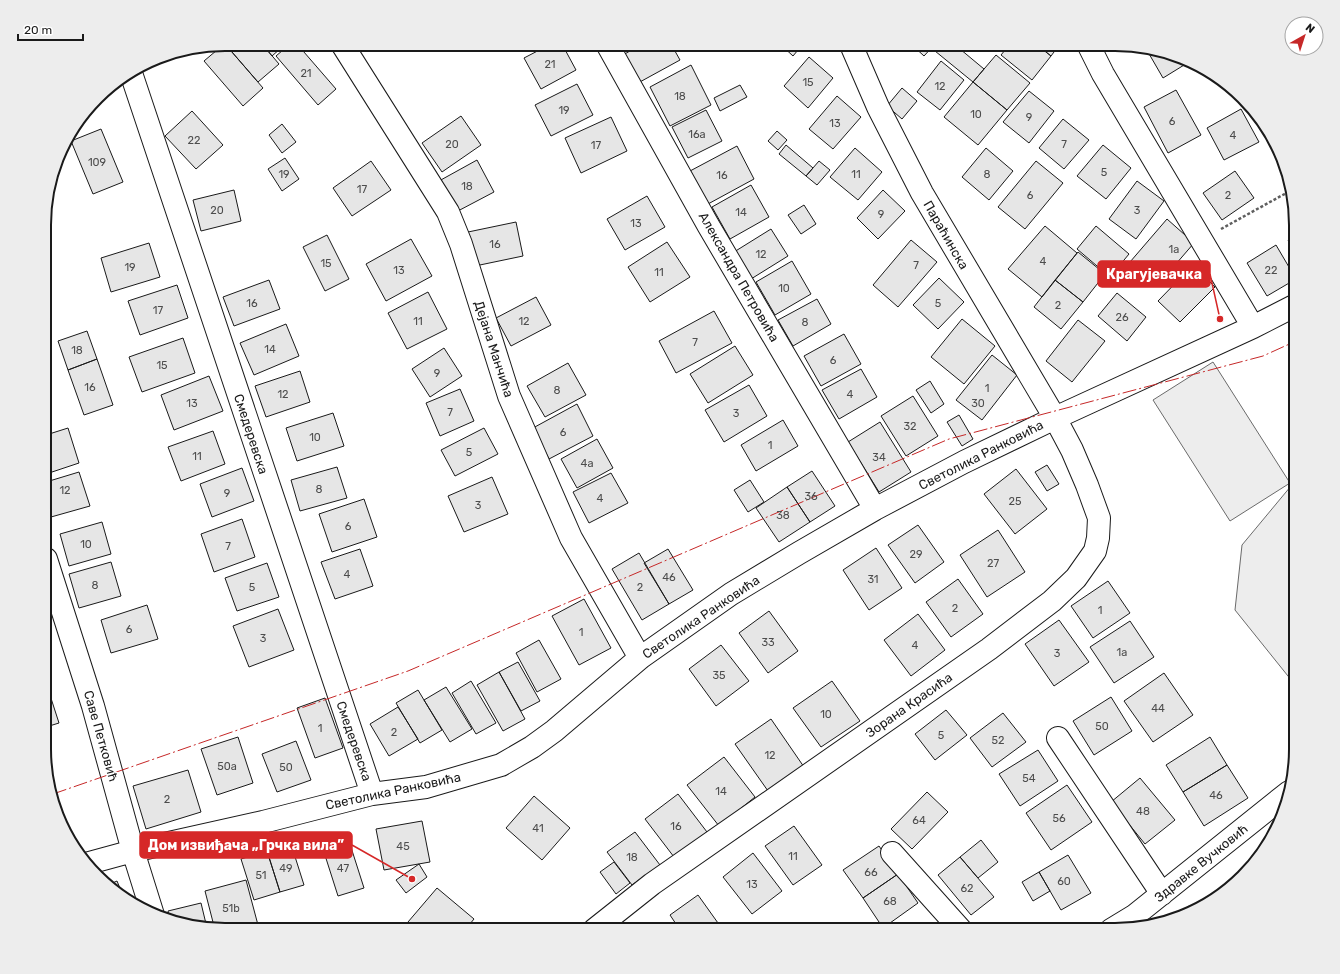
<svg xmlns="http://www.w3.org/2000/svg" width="1340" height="974" viewBox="0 0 1340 974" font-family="Rubik,sans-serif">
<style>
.built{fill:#ededed;stroke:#6a6a6a}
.building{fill:#e6e6e6;stroke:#1a1a1a}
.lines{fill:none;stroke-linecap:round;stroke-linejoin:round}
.minor-casing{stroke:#1a1a1a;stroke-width:24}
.path{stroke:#5f5f5f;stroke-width:2.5;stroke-dasharray:3 2;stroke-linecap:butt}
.minor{stroke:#fff;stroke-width:22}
.power{stroke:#c62828;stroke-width:1;stroke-dasharray:14 3 2 3;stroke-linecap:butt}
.labels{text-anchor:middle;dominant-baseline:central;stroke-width:3;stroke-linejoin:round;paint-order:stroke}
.number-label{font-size:11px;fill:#4d4d4d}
.street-label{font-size:13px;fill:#1a1a1a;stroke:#fff}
.rim{fill:none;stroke:#1a1a1a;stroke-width:2}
.leader{fill:none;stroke:#d62828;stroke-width:1.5}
.callout-dot{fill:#d62828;stroke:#fff;stroke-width:1.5}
.callout{fill:#d62828;stroke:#d62828;stroke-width:1.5}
.callout-label{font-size:14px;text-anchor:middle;font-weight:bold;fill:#fff}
</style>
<rect width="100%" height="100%" fill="#fff"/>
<path class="built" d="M1213,362L1290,483L1230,521L1153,400Z
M1296,480V686L1235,610L1242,545Z"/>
<path class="building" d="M225,44H262L279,64L258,82Z
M225,44L263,88L243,106L204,61L223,45Z
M262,44H277L281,48L272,56Z
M290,44H297L336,89L318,105L276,56Z
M551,44H562L576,70L541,89L524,58Z
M642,44H671L680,60L638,83L623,55Z
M780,44H803L793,56Z
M911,44H935L924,56Z
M940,44H954L984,69L973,82L935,51Z
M1010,44H1036L1051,56L1032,80L1001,55Z
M1036,44H1060L1051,56Z
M1152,50L1173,54L1189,62L1163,78L1148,52Z
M996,55L1030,83L1007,110L973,82Z
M809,57L833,78L808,108L784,86Z
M941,61L964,80L940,110L917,92Z
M691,65L711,105L670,126L650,87Z
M973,82L1007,110L978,145L944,117Z
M577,84L593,115L551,136L535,105Z
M740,85L747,97L720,111L714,98Z
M902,88L917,101L902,119L887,106Z
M1176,90L1201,135L1168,153L1144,107Z
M1029,91L1054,111L1029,143L1003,122Z
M837,96L861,117L833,149L809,129Z
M1241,109L1259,142L1224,160L1207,128Z
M706,110L722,141L688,158L672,127Z
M192,111L223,145L196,169L165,136Z
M461,116L481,145L442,172L422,143Z
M611,117L627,151L581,173L565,138Z
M1063,119L1089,140L1064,169L1039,148Z
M282,124L296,142L282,153L269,135Z
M101,129L123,182L93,194L71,141Z
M777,131L787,140L778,150L768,141Z
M786,145L813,168L806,176L779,154Z
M1103,145L1131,168L1106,199L1077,176Z
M737,146L754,179L708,204L690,171Z
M855,148L882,172L858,200L830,177Z
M986,148L1013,171L989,200L962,177Z
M285,158L299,179L282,191L268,169Z
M477,160L494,192L456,212L439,181Z
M371,161L391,190L352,216L333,188Z
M819,161L830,170L817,185L806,176Z
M1036,161L1063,183L1025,229L998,207Z
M1235,171L1254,198L1222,220L1203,193Z
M1137,181L1164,201L1136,239L1109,219Z
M751,185L769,217L730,239L712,207Z
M234,190L241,221L201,231L193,200Z
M883,190L905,211L878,239L857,218Z
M647,196L665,227L625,250L607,219Z
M804,205L816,224L801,234L788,215Z
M1167,219L1194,243L1157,286L1130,262Z
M516,222L523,256L475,266L468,232Z
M1045,226L1077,253L1042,297L1008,269Z
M1096,226L1129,254L1110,277L1077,249Z
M771,229L788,256L751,279L734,252Z
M327,235L349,279L325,291L303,247Z
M1296,236V254L1288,240Z
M411,239L432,276L386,301L366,264Z
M911,240L937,262L898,307L873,285Z
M667,242L690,277L650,302L628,267Z
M149,243L160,277L111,292L101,258Z
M1276,245L1296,279L1267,296L1247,263Z
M1078,252L1105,274L1083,302L1055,280Z
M792,261L811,294L775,315L756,282Z
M1193,265L1215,287L1180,322L1158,301Z
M939,278L964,302L938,329L913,305Z
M269,280L280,309L234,326L223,297Z
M1055,280L1083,302L1061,329L1034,307Z
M177,285L188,318L140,335L128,301Z
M428,292L447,329L407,349L388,313Z
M1117,293L1146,317L1127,341L1098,316Z
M536,297L551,325L511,346L496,318Z
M817,299L831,324L793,346L778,320Z
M714,311L732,343L676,373L659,341Z
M962,319L995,346L964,384L931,357Z
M1078,320L1105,341L1072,382L1046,361Z
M286,324L299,356L254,375L240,343Z
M87,331L97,359L68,370L58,341Z
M844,334L861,364L821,386L804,356Z
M183,338L195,373L142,392L129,357Z
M735,346L753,375L708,403L690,374Z
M444,348L462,376L430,397L412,369Z
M992,355L1017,375L982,420L956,400Z
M97,359L113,405L84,415L68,370Z
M568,363L586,395L545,417L527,386Z
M861,369L877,397L839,419L822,390Z
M300,371L310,402L266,417L255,386Z
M209,376L223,411L174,430L161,395Z
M930,381L944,404L931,413L916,390Z
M749,385L767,416L724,442L705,410Z
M460,389L474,421L440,436L426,403Z
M913,396L938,436L906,456L881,416Z
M577,404L593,436L549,459L533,428Z
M333,413L344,446L297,461L286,428Z
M959,415L973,439L962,446L947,422Z
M783,420L798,446L756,471L741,445Z
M880,422L911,472L879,492L848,442Z
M68,428L79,463L46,474V435Z
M484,428L498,454L455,476L441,450Z
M213,431L225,464L181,481L168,447Z
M597,439L613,468L577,488L561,459Z
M1047,465L1059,484L1047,491L1035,472Z
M337,467L347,498L300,511L291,480Z
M242,468L254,501L212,517L200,484Z
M1016,469L1047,509L1015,534L984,494Z
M812,471L835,506L810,522L787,487Z
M79,472L90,506L51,517L46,498V482Z
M611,473L628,503L589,523L573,492Z
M492,477L508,514L464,532L448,496Z
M750,480L764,502L748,512L734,490Z
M787,487L810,522L779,542L756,508Z
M364,499L377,537L332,552L319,514Z
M242,519L255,557L214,572L201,534Z
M102,522L111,554L69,566L60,534Z
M918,525L944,562L915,583L888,545Z
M998,530L1025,572L987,597L960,555Z
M876,548L902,588L869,610L843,570Z
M360,549L373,586L335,599L321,562Z
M668,549L693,590L669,604L644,563Z
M639,553L669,604L642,620L612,569Z
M111,562L121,596L79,608L69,574Z
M267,563L279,597L237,611L225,578Z
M958,579L983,614L951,637L926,602Z
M1108,581L1130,613L1093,638L1071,606Z
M584,599L611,648L579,665L552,616Z
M147,605L158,639L111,653L101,620Z
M278,609L294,650L249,667L233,626Z
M769,611L798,651L768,673L739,633Z
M918,614L945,650L911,676L884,640Z
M1059,620L1089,662L1054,686L1025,644Z
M1130,621L1154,657L1114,683L1090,647Z
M539,640L561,679L537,692L516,653Z
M721,645L749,681L716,706L689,669Z
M518,662L540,701L521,711L499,672Z
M499,672L525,719L503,731L477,685Z
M1164,673L1193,715L1153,742L1124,701Z
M471,681L496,723L476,734L452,693Z
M832,681L860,721L821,747L793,708Z
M446,687L472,729L450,742L424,700Z
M48,689L59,723L46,727V690Z
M418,690L442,730L420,743L396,703Z
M1111,697L1132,731L1094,755L1073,721Z
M325,698L343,748L315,758L297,708Z
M398,707L418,739L389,756L370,724Z
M946,710L967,735L935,760L915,734Z
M1003,713L1026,742L992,767L970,738Z
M771,719L804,767L768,791L735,744Z
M238,737L253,783L217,795L201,749Z
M1210,737L1227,765L1183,792L1166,765Z
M296,741L311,780L277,792L262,754Z
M1038,750L1058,781L1020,806L999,774Z
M724,757L755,797L719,826L687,785Z
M1227,765L1248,798L1204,826L1183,792Z
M188,770L201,812L146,829L133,786Z
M1140,778L1175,820L1145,844L1111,802Z
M1067,785L1092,822L1051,850L1026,813Z
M927,792L948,812L912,849L891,829Z
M678,794L707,832L674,857L645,819Z
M534,796L570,828L542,860L506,828Z
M422,821L430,862L384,870L376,829Z
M794,826L822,865L793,885L765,846Z
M635,832L660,865L632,885L607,852Z
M981,840L998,862L978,878L960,857Z
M349,841L364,888L338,896L323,849Z
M291,844L304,885L280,892L267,851Z
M879,846L898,874L863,898L843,870Z
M267,851L280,892L254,900L241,859Z
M753,853L782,891L752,914L723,877Z
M1068,855L1091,893L1061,910L1039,872Z
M960,857L994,897L971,915L938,875Z
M614,862L630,883L616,894L600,872Z
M419,864L427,877L406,893L396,880Z
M1039,872L1050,891L1033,901L1022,882Z
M898,874L918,903L883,928L863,898Z
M246,880L258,925L238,930H215L205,891Z
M117,881L124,898L115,892L108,885Z
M437,888L474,919L465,930H417L408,922Z
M698,895L723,930H680L670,915Z
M201,903L207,928L170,919L168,911Z
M1189,906L1193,912L1175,916Z
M659,923L664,930H650Z"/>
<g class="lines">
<defs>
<path id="minor" d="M342,44L448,212L461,244L509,396L571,538L640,658
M607,44L708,225L875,509
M1088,44L1103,74L1253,327
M131,73L372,794
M46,559L93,706L133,851L153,915
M1058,738L1162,894
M892,853L961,930
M89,863L133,851L263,822L372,794L426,787L501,765L532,747L554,731L640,658L731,594L799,553L875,509L964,462L1055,418L1253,327L1296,305
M594,930L652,884L989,649L1052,601L1076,578L1095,551L1098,538L1099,518L1087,485L1072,450L1055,418L922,193L878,107L852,47V44
M1111,930L1134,916L1289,792"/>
</defs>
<use href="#minor" class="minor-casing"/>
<path class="path" d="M1221,229L1290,191"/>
<use href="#minor" class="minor"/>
<path class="power" d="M53,794L408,671L949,439L1263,356L1296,341"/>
</g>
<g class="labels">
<g class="number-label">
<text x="550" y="64">21</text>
<text x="306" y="73">21</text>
<text x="808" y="82">15</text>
<text x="940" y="86">12</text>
<text x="680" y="96">18</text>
<text x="564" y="110">19</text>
<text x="976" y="114">10</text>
<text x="1029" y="117">9</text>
<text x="1172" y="121">6</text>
<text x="835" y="123">13</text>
<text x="697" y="134">16a</text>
<text x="1233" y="135">4</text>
<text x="194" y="140">22</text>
<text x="452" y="144">20</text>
<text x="1064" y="144">7</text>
<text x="596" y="145">17</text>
<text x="97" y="162">109</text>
<text x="1104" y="172">5</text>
<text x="284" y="174">19</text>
<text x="856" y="174">11</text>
<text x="987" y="174">8</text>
<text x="722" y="175">16</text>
<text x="467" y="186">18</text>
<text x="362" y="189">17</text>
<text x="1030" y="195">6</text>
<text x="1228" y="195">2</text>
<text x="217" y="210">20</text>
<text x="1137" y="210">3</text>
<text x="741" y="212">14</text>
<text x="881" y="214">9</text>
<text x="636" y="223">13</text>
<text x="495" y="244">16</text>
<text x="1174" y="249">1a</text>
<text x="761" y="254">12</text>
<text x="1043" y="261">4</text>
<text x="326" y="263">15</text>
<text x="916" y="265">7</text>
<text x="130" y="267">19</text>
<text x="399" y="270">13</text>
<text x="1271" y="270">22</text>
<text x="659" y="272">11</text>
<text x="784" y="288">10</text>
<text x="252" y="303">16</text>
<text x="938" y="303">5</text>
<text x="1058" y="305">2</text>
<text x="158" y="310">17</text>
<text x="1122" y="317">26</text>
<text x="418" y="321">11</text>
<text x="524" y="321">12</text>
<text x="805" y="322">8</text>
<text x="695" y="342">7</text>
<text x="270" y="349">14</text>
<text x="77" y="350">18</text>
<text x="833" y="360">6</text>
<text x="162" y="365">15</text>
<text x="437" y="373">9</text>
<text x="90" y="387">16</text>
<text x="987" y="388">1</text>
<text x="557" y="390">8</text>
<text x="283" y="394">12</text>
<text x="850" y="394">4</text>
<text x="192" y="403">13</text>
<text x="978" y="403">30</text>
<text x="450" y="412">7</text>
<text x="736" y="413">3</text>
<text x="910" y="426">32</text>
<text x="563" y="432">6</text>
<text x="315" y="437">10</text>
<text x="770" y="445">1</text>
<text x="469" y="452">5</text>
<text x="197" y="456">11</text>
<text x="879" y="457">34</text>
<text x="587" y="463">4a</text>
<text x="319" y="489">8</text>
<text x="65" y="490">12</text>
<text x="227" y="493">9</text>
<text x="811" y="496">36</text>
<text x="600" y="498">4</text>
<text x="1015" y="501">25</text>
<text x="478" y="505">3</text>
<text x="783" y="515">38</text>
<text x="348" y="526">6</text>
<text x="86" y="544">10</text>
<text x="228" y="546">7</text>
<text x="916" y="554">29</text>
<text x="993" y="563">27</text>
<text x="347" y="574">4</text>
<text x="669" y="577">46</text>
<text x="873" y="579">31</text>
<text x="95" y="585">8</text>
<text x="252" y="587">5</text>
<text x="640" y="587">2</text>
<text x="955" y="608">2</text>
<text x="1100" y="610">1</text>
<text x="129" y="629">6</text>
<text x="581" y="632">1</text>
<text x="263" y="638">3</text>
<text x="768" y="642">33</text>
<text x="915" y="645">4</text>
<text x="1122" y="652">1a</text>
<text x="1057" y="653">3</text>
<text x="719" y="675">35</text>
<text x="1158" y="708">44</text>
<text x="826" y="714">10</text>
<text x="1102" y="726">50</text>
<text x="320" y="728">1</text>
<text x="394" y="732">2</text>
<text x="941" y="735">5</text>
<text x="998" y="740">52</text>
<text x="770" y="755">12</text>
<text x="227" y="766">50a</text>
<text x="286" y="767">50</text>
<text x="1029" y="778">54</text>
<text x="721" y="791">14</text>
<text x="1216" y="795">46</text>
<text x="167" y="799">2</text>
<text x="1143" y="811">48</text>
<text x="1059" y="818">56</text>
<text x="919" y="820">64</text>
<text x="676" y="826">16</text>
<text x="538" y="828">41</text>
<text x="403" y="846">45</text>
<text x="793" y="856">11</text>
<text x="632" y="857">18</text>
<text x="286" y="868">49</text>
<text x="343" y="868">47</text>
<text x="871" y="872">66</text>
<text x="261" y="875">51</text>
<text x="1064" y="881">60</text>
<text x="752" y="884">13</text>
<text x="967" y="888">62</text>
<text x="890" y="901">68</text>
<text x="231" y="908">51b</text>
</g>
<g class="street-label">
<text transform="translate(946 235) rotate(60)">Параћинска</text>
<text transform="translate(739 277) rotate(60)">Александра Петровића</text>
<text transform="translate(494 349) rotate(72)">Дејана Манчића</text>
<text transform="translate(251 434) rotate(72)">Смедеревска</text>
<text transform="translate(981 455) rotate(-27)">Светолика Ранковића</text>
<text transform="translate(701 617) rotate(-34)">Светолика Ранковића</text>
<text transform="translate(909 705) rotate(-35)">Зорана Красића</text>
<text transform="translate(101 736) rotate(74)">Саве Петковић</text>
<text transform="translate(354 741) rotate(71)">Смедеревска</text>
<text transform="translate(393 791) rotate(-12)">Светолика Ранковића</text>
<text transform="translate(1201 863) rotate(-39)">Здравке Вучковић</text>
</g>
</g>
<path d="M0 0H1340V974H0ZM225 51H1115A174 174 0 0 1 1289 225V749A174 174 0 0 1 1115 923H225A174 174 0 0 1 51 749V225A174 174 0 0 1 225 51Z" fill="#ededed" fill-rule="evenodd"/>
<path class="rim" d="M225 51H1115A174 174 0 0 1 1289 225V749A174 174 0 0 1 1115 923H225A174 174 0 0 1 51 749V225A174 174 0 0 1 225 51Z"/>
<path class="leader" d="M1220 319L1210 274M412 879L352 845"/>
<g class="callout-dot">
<circle cx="1220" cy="319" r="4"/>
<circle cx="412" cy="879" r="4"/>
</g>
<g class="callout">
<rect x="1098" y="261" width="112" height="26" rx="4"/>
<rect x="140" y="832" width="212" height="26" rx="4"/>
</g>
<g class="callout-label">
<text x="1154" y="279">Крагујевачка</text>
<text x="246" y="850">Дом извиђача „Грчка вила”</text>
</g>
<g transform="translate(1304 36) rotate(39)"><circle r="19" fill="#ffffff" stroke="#a3a3a3"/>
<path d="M0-3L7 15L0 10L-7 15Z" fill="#c62828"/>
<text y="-6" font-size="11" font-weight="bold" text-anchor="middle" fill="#1a1a1a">N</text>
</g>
<path d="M18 34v6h65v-6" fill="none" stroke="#1a1a1a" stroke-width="2"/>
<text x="24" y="34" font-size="12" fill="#1a1a1a" stroke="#ffffff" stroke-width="3" paint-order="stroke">20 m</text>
</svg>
